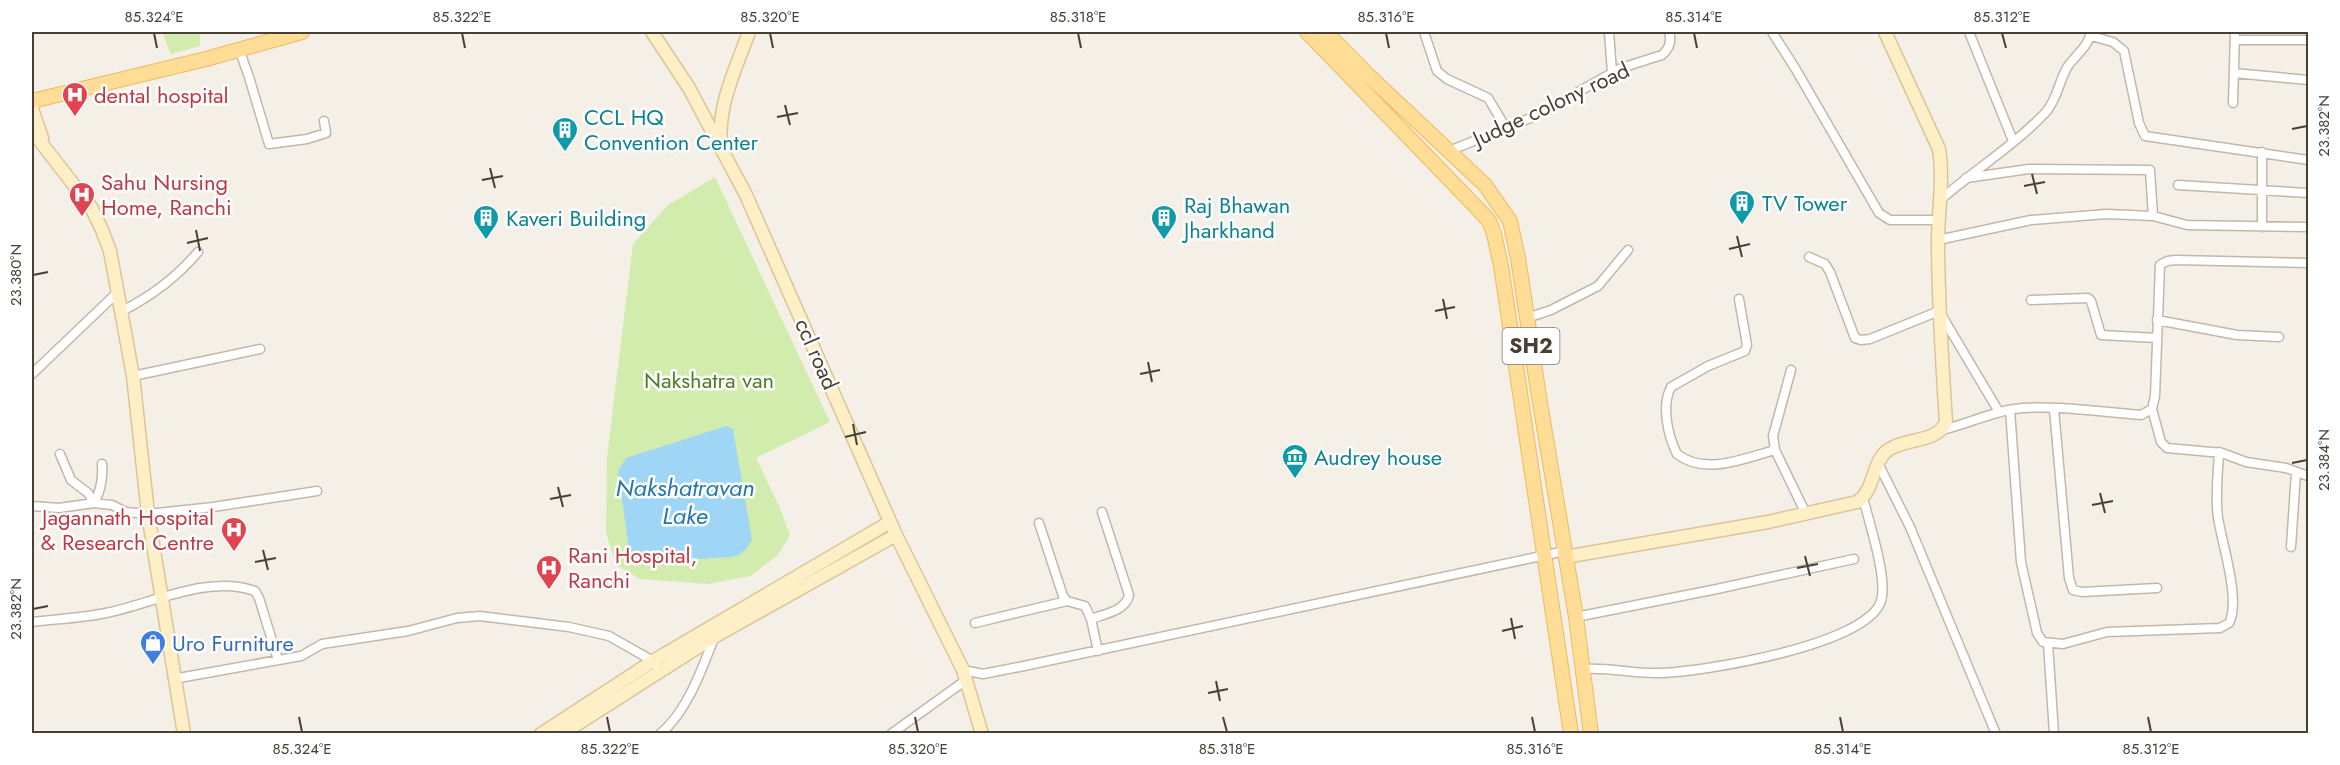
<svg xmlns="http://www.w3.org/2000/svg" width="2340" height="765" viewBox="0 0 2340 765" font-family="Jost,sans-serif">
<style>
.green{fill:#d2ecad}
.water{fill:#a0d6f5}
.lines{fill:none;stroke-linecap:round;stroke-linejoin:round}
.street-casing{stroke:#c1b8a9;stroke-width:11}
.secondary-casing{stroke:#dbc596;stroke-width:15}
.primary-casing{stroke:#ecbb5e;stroke-width:16}
.street{stroke:#fff;stroke-width:8}
.secondary{stroke:#ffefc7;stroke-width:12}
.primary{stroke:#ffdd96;stroke-width:14}
.ticks{fill:none;stroke:#484035;stroke-width:2}
.labels{text-anchor:middle;dominant-baseline:central;stroke-width:5;stroke-linejoin:round;paint-order:stroke}
.shield{fill:#fff;stroke:#7f7972;stroke-width:1.5}
.shield-label{font-size:21px;font-weight:bold;fill:#484035}
.health-label{font-size:22px;fill:#be3a42;stroke:#fff;text-anchor:start}
.street-label{font-size:22px;fill:#484035;stroke:#fff}
.culture-label{font-size:22px;fill:#0d838f;stroke:#fff;text-anchor:start}
.park-label{font-size:22px;fill:#4a7f24;stroke:#fff}
.shop-label{font-size:22px;fill:#366cbe;stroke:#fff;text-anchor:start}
.water-label{font-size:24px;font-style:italic;fill:#2578ab;stroke:#fff}
.neatline{fill:none;stroke:#484035;stroke-width:2}
.ticks-label{font-size:15px;text-anchor:middle;fill:#484035}
</style>
<rect width="100%" height="100%" fill="#f5f0e7"/>
<path class="green" d="M162,32H200V46L171,54Z
M715,177L830,422L756,458L779,506L790,535L777,556L750,576L708,584L640,579L616,565L606,532L607,457L633,244L668,205Z"/>
<path class="water" d="M726,426L733,429L752,540L746,549L739,555L731,557L651,562L635,555L629,549L618,471L626,458Z"/>
<g class="lines">
<defs>
<path id="street" d="M1424,32L1437,71L1447,79L1488,98L1506,128
M1609,32L1612,72
M1772,32L1795,68L1879,213L1890,220H1938
M1969,32L2013,141
M2091,36L2113,42L2124,51L2139,123L2145,136L2308,160
M2235,40H2308
M239,49L249,77L269,144L307,139L326,133L324,121
M2234,73L2308,80
M2233,103L2235,32
M1449,151L1533,117L1621,68L1662,55C1669,49 1672,41 1669,32
M1966,178L2029,169L2150,170L2153,216
M2178,185L2308,193
M1939,201C1973,171 2015,145 2046,112C2058,98 2059,80 2068,66C2075,56 2091,44 2090,32
M2262,227V152
M1938,240L2031,220L2106,214L2153,216L2187,225L2308,227
M1809,257L1825,264L1830,272L1855,338L1861,340L1870,339L1939,311L1999,412
M1739,299L1747,345L1745,351L1708,366L1671,387C1661,406 1668,436 1677,454C1705,476 1745,458 1775,450
M2031,300L2088,298L2091,301L2101,335L2157,338
M122,311C152,296 176,278 198,252
M1527,318L1551,310L1598,286L1628,250
M2157,320L2237,335L2279,337
M1791,370L1773,436L1775,450L1806,514
M32,374L119,291
M133,376L260,349
M2054,409L2069,578L2073,590L2082,592L2157,588
M2152,409L2161,442L2167,448L2222,453L2246,462L2286,468L2308,476
M2010,410L2021,562L2037,633L2043,642L2063,644L2107,632L2220,628L2229,623C2241,601 2222,543 2218,518C2215,497 2218,473 2219,452
M1942,430C1967,424 1989,413 2014,409C2052,404 2101,412 2141,415L2152,409L2155,396L2160,265L2167,261L2176,260L2308,263
M60,454L71,480L88,493L94,503C101,491 103,478 102,464
M1878,463L1910,527L1996,734
M32,506L59,508L94,503L112,505L126,512L148,514L213,507L317,491
M1039,523L1063,596L1067,601L1085,606L1091,619L1098,651
M2291,547L2296,472
M1576,617L1717,589L1854,559
M1091,619C1104,614 1126,611 1129,595L1102,512
M32,622C56,619 82,618 106,613C151,604 209,574 255,591L259,598L278,660
M975,623L1067,601
M2048,643L2054,734
M1583,669C1609,667 1634,674 1660,673C1703,672 1867,645 1881,601C1888,579 1869,522 1863,498
M963,670L983,674L1019,667L1565,551
M173,679L301,656L322,644L408,631L457,618L480,616L569,627L609,636L653,661L655,665
M660,734C687,712 702,669 714,638
M891,734L966,680"/>
<path id="secondary" d="M652,32L689,88L746,195L896,535L963,670L982,734
M35,100L32,109L42,138
M32,131L91,207L102,230L110,251L133,376L148,514L184,734
M721,145C717,106 736,68 749,32
M1565,557L1768,522L1857,502C1876,489 1871,463 1888,450C1906,437 1936,444 1946,422C1942,361 1938,302 1938,241C1938,211 1944,179 1939,149L1885,32
M541,734L653,661L890,522
M562,734L714,637L896,535"/>
<path id="primary" d="M1307,32L1478,209L1489,221L1494,234L1501,266L1571,734
M1326,32L1367,74L1485,185L1510,221L1518,258L1540,403L1576,617L1591,734
M32,101L206,59L302,32"/>
</defs>
<use href="#street" class="street-casing"/>
<use href="#secondary" class="secondary-casing"/>
<use href="#primary" class="primary-casing"/>
<use href="#street" class="street"/>
<use href="#secondary" class="secondary"/>
<use href="#primary" class="primary"/>
</g>
<path class="ticks" d="M154,33L157,48M462,33L465,48M770,33L773,48M1078,33L1081,48M1386,33L1389,48M1694,33L1697,48M2002,33L2006,48M785,105L790,125M777,117L798,113M2292,129L2307,126M490,168L495,188M2032,174L2037,194M482,180L503,176M2024,186L2045,182M196,230L200,251M1737,236L1742,257M187,243L208,238M1729,249L1750,244M33,275L48,272M1443,299L1447,319M1435,311L1455,307M1148,362L1152,382M1140,374L1160,370M853,424L857,445M845,437L866,432M2292,463L2307,460M558,487L563,507M2100,493L2105,513M550,499L571,495M2092,505L2113,501M263,550L268,570M1805,556L1810,576M255,562L276,558M1797,568L1818,564M33,609L48,606M1511,618L1515,639M1502,631L1523,626M1216,681L1220,701M1208,693L1228,689M299,717L302,732M607,717L610,732M915,717L918,732M1223,717L1227,732M1532,717L1535,732M1840,717L1843,732M2148,717L2151,732"/>
<defs>
<symbol id="hospital-pin" viewBox="-11 -11 22 30"><path d="M0 17L-7.5 6A9.5 9.5 0 1 1 7.5 6Z" fill="#e0444e" stroke="#fff"/><path d="M-5-5h3v3.5h4V-5h3V5h-3V1.5h-4V5h-3Z" fill="#fff"/></symbol>
<symbol id="building-pin" viewBox="-11 -11 22 30"><path d="M0 17L-7.5 6A9.5 9.5 0 1 1 7.5 6Z" fill="#0f9aa8" stroke="#fff"/><path d="M-4-6H4V6H1V3H-1V6H-4ZM-2.5-4.3h1.7v1.8h-1.7ZM.8-4.3h1.7v1.8H.8ZM-2.5-1h1.7V.8h-1.7ZM.8-1h1.7V.8H.8Z" fill="#fff"/></symbol>
<symbol id="museum-pin" viewBox="-11 -11 22 30"><path d="M0 17L-7.5 6A9.5 9.5 0 1 1 7.5 6Z" fill="#0f9aa8" stroke="#fff"/><path d="M0-6L6-3V-2H-6V-3ZM-5-1h2V3h-2ZM-1-1h2V3h-2ZM3-1h2V3H3ZM-6 4H6V6H-6Z" fill="#fff"/></symbol>
<symbol id="shop-pin" viewBox="-11 -11 22 30"><path d="M0 17L-7.5 6A9.5 9.5 0 1 1 7.5 6Z" fill="#3f7fe0" stroke="#fff"/><path d="M-5-2.5h2.3a2.7 3.5 0 0 1 5.4 0H5L5.5 6h-11ZM-1.5-2.5h3a1.5 2.3 0 0 0-3 0Z" fill="#fff"/></symbol>
</defs>
<g fill-rule="evenodd">
<use href="#hospital-pin" x="60" y="80" width="30" height="40"/>
<use href="#building-pin" x="550" y="115" width="30" height="40"/>
<use href="#hospital-pin" x="67" y="180" width="30" height="40"/>
<use href="#building-pin" x="1727" y="188" width="30" height="40"/>
<use href="#building-pin" x="471" y="203" width="30" height="40"/>
<use href="#building-pin" x="1149" y="203" width="30" height="40"/>
<use href="#museum-pin" x="1280" y="442" width="30" height="40"/>
<use href="#hospital-pin" x="219" y="515" width="30" height="40"/>
<use href="#hospital-pin" x="534" y="553" width="30" height="40"/>
<use href="#shop-pin" x="138" y="628" width="30" height="40"/>
</g>
<g class="labels">
<rect class="shield" x="1502.5" y="328" width="57" height="36" rx="4.5"/>
<g class="shield-label">
<text x="1531" y="346">SH2</text>
</g>
<g class="health-label">
<text x="94" y="95">dental hospital</text>
<text x="101" y="182">Sahu Nursing<tspan x="101" dy="25">Home, Ranchi</tspan></text>
<text x="214" y="517" text-anchor="end">Jagannath Hospital<tspan x="214" dy="25">&amp; Research Centre</tspan></text>
<text x="568" y="555">Rani Hospital,<tspan x="568" dy="25">Ranchi</tspan></text>
</g>
<g class="street-label">
<text transform="translate(1551 104) rotate(-25)">Judge colony road</text>
<text transform="translate(817 354) rotate(66)">ccl road</text>
</g>
<g class="culture-label">
<text x="584" y="117">CCL HQ<tspan x="584" dy="25">Convention Center</tspan></text>
<text x="1762" y="203">TV Tower</text>
<text x="1184" y="205">Raj Bhawan<tspan x="1184" dy="25">Jharkhand</tspan></text>
<text x="506" y="218">Kaveri Building</text>
<text x="1314" y="457">Audrey house</text>
</g>
<g class="park-label">
<text x="709" y="380">Nakshatra van</text>
</g>
<g class="shop-label">
<text x="172" y="643">Uro Furniture</text>
</g>
<g class="water-label">
<text x="685" y="487">Nakshatravan<tspan x="685" dy="28">Lake</tspan></text>
</g>
</g>
<rect width="2340" height="765" fill="none" stroke="#ffffff" stroke-width="66"/>
<rect x="33" y="33" width="2274" height="699" class="neatline"/>
<g class="ticks-label">
<text x="154" y="22">85.324°E</text>
<text x="462" y="22">85.322°E</text>
<text x="770" y="22">85.320°E</text>
<text x="1078" y="22">85.318°E</text>
<text x="1386" y="22">85.316°E</text>
<text x="1694" y="22">85.314°E</text>
<text x="2002" y="22">85.312°E</text>
<text transform="translate(2324 126) rotate(-90)" y="5">23.382°N</text>
<text transform="translate(16 275) rotate(-90)" y="5">23.380°N</text>
<text transform="translate(2324 460) rotate(-90)" y="5">23.384°N</text>
<text transform="translate(16 609) rotate(-90)" y="5">23.382°N</text>
<text x="302" y="754">85.324°E</text>
<text x="610" y="754">85.322°E</text>
<text x="918" y="754">85.320°E</text>
<text x="1227" y="754">85.318°E</text>
<text x="1535" y="754">85.316°E</text>
<text x="1843" y="754">85.314°E</text>
<text x="2151" y="754">85.312°E</text>
</g>
</svg>
